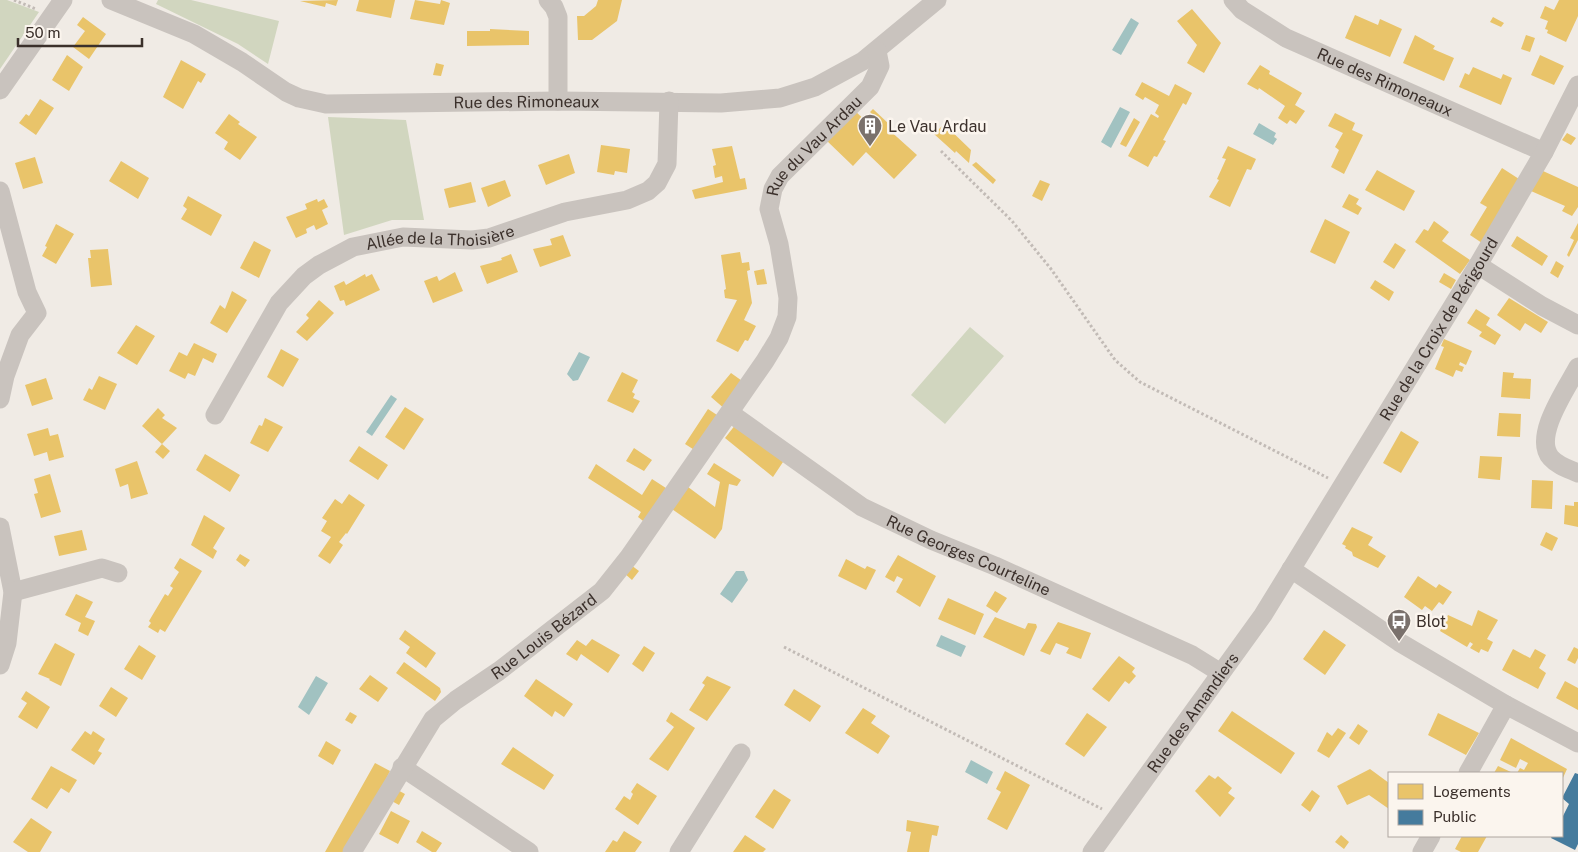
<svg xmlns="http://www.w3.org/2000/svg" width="1578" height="852" viewBox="0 0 1578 852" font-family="'Public Sans',sans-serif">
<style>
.green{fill:#d1d6bf}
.water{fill:#a1c2c1}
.homes{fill:#e9c46a}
.public{fill:#457b9d}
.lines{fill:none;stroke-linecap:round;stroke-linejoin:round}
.path{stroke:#c2bbb6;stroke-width:3;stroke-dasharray:2.5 2.5;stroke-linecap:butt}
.minor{stroke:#c9c3be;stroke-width:19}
.labels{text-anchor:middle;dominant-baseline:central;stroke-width:5;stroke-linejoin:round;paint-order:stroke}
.street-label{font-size:16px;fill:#3b302b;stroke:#fbf5ee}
.poi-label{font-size:16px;fill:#3b302b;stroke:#fbf5ee;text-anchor:start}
</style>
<rect width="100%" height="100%" fill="#f0ebe5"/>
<path class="green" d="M0,0H7L39,12L0,69Z
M158,0H191L279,21L268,64L238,44L156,4Z
M328,117L406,120L424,220H392L344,235Z
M970,327L1004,356L945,424L911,395Z"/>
<path class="water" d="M1131,18L1139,23L1121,55L1112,50Z
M1120,107L1130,112L1111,148L1101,142Z
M1259,123L1276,133L1274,137L1277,139L1273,145L1253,134Z
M579,352L590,357L578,380L573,381L567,374Z
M391,395L397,399L372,436L366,432Z
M736,571H744L748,580L732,603L720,594Z
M941,635L966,646L961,657L936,646Z
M316,676L328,683L309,715L298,707Z
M971,760L993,772L987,784L965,772Z"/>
<path class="homes" d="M338,0L336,6L326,3L325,7L300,1Z
M359,0H395L391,18L356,11Z
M415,0L440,4L441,0L450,3L444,25L410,19Z
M598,0H622L617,21L592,40H578L577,16H584L596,6Z
M1559,0H1578V16L1566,42L1547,33L1548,30L1545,29L1548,21L1540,18L1545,6L1554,10Z
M1192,9L1221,43L1204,73L1187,63L1197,45L1177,21Z
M1355,15L1378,25L1380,19L1402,29L1390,57L1345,38Z
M83,17L106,34L89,59L73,47L85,31L77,25Z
M1493,17L1504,23L1501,27L1490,22Z
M490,29L529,31V45L467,46V31H490Z
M1415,35L1435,46L1433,49L1454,58L1444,81L1403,63Z
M1526,35L1535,38L1530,52L1521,49Z
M67,55L83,67L69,91L52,80Z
M1540,55L1564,66L1554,85L1531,75Z
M181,60L206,74L201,83L198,81L183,109L163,97Z
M436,63L444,65L441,76L433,75Z
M1260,65L1270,71L1269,74L1302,93L1295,105L1305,111L1296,124L1290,120L1287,124L1278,118L1285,106L1259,88L1258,90L1247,84Z
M1473,67L1501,79L1503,74L1512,78L1501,105L1459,87L1465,73L1469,75Z
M1142,82L1169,96L1175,84L1192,93L1186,105L1183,103L1163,140L1166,141L1157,157L1154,156L1148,167L1128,156L1151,114L1158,118L1159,116L1155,113L1159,105L1145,97L1143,100L1135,95Z
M40,99L54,108L36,135L19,123L26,114L29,116Z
M873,109L890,125L887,128L917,155L894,179L866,152L853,166L826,140L855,111L867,122L873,115L870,112Z
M1335,113L1355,123L1352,130L1363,135L1344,174L1331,167L1339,150L1335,147L1343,133L1328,126Z
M229,114L240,122L238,124L257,137L240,160L224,149L228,142L215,133Z
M1134,118L1140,122L1126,147L1120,144Z
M944,124L971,150L969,163L956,151L955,153L934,134Z
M1567,133L1576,138L1571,145L1562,140Z
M601,145L630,149L627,173L615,171L614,175L597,172Z
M732,146L740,179L745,178L747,189L695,199L692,190L723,182L722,176L715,178L713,166L716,165L712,149Z
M1228,146L1256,159L1251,170L1247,169L1230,207L1209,197L1219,180L1217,179L1226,159L1222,158Z
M569,154L575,173L546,185L538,165Z
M35,157L43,183L23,189L15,163Z
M121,161L149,178L138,199L109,181Z
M976,162L996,180L993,184L972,165Z
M1502,168L1519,179L1482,243L1470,235L1487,207L1480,203Z
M1377,170L1415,191L1404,211L1365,190Z
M1543,171L1578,187V207L1572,216L1562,211L1565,206L1531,191Z
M505,180L511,196L488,207L481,188Z
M1040,180L1050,184L1042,201L1032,196Z
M471,182L476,202L449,208L444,189Z
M1349,194L1359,199L1356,204L1362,208L1358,215L1342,207Z
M188,196L222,215L211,236L181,219L187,209L183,206Z
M317,199L318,202L324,199L328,207L322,210L328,224L316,230L314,225L306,229L307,233L296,238L286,217L307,209L305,204Z
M1325,219L1350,232L1335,264L1310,252Z
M1434,221L1449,232L1442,241L1470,260L1460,274L1415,242L1424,229L1428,231Z
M1578,223V240L1569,257L1567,255L1574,240L1570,238Z
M56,224L74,234L56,264L42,256L47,247L45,246Z
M563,235L571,256L540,267L533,249L552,245L550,239Z
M1517,236L1548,256L1542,266L1511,246Z
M254,241L271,250L259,278L240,268Z
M1395,243L1406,250L1394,269L1383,262Z
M108,249L112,285L91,287L88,258H91L90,250Z
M740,252L742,263L749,262L750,270L747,271L752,303L744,320L756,326L748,341L745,340L738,352L716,341L737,300L725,298L724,290L726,289L721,255Z
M511,254L518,272L487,284L480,266L502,260L501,258Z
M1556,261L1564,266L1558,278L1550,273Z
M764,269L767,284L757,285L754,271Z
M455,272L463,291L433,303L424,281L437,276L439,281Z
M1444,273L1456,280L1451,289L1439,282Z
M365,274L366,277L372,274L380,290L346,306L344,300L340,301L334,286L344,281L346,285Z
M1375,280L1394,292L1389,301L1370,288Z
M232,291L247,300L227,333L210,323L220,305L225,309Z
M1509,298L1548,322L1541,333L1525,323L1520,331L1497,315Z
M319,300L334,313L307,341L296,332L309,318L306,315Z
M1476,309L1490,318L1486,325L1501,335L1495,345L1479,336L1482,332L1467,323Z
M136,325L155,336L137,365L117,353Z
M1444,339L1472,351L1466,365L1460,362L1459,365L1464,367L1462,372L1456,370L1453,377L1435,369L1444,347L1441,346Z
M194,343L217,354L213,363L203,358L195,376L188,373L185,379L169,371L179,352L187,356Z
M281,349L299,359L283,387L267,377Z
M622,372L638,380L632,392L635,394L633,398L640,401L633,413L607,401Z
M1503,372L1514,373L1513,378L1531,379L1530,399L1501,397Z
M731,373L745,383L726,410L711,397Z
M99,376L117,384L105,410L83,400L89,388L92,390Z
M46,378L53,399L32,406L25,385Z
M405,407L424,419L404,450L385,437Z
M158,408L165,415L162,418L177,428L162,444L142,426Z
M708,409L720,417L696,451L685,444Z
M1499,413L1521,414L1520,437L1497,436Z
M265,418L283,427L268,452L250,443L259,425L262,426Z
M736,424L783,462L773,477L725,438Z
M48,428L50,436L58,434L64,457L49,461L47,452L34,456L27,434Z
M1401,431L1419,442L1401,473L1383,463Z
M162,444L170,451L163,459L155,452Z
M359,446L388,465L378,480L349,461Z
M634,448L652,460L644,471L626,461Z
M205,454L240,475L230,492L196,470Z
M1480,456L1502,457L1500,480L1478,478Z
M137,461L148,494L131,499L128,484L120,487L115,469Z
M714,463L741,480L737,486L729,484L722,529L715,539L669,507L684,484L715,507L720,482L707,474Z
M596,464L642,495L652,479L669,490L647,524L638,517L641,512L588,478Z
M50,474L61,512L41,518L34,494L38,493L34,479Z
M1532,480L1553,481L1552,509L1531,508Z
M349,494L365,505L347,534L346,533L339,542L343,545L330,564L318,556L331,537L321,531L327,521L322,518L335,499L342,504Z
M1574,502H1578V527L1564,524L1565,505L1574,506Z
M204,515L225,528L213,548L217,551L213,559L191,545Z
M1352,527L1373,537L1368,545L1386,556L1378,568L1353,556L1352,552L1345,548L1346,546L1342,544Z
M82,530L87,550L59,556L54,536Z
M1546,532L1558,538L1552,551L1540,545Z
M240,554L250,560L245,567L236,560Z
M898,555L936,576L920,607L896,592L903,579L897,576L894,582L885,577Z
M180,558L202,571L165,632L160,629L158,633L148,627L151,623L149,621L165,594L168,596L173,588L170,586L179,572L174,568Z
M846,559L865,569L867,566L876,570L866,590L838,576Z
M631,565L639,571L632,580L624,573Z
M1418,576L1436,588L1439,584L1452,592L1443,605L1439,602L1432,611L1425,606L1422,610L1404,597Z
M995,591L1007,598L997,613L986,606Z
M76,594L93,602L85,617L95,621L88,636L78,631L81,623L65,615Z
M948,598L984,614L975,635L938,619Z
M1478,610L1498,620L1487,639L1493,642L1488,652L1481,649L1479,653L1470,648L1473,644L1470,642L1467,647L1440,631L1448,615L1472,626Z
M995,617L1025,629L1028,623L1036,624L1037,627L1024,656L983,637Z
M1058,622L1091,633L1081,659L1066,653L1069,648L1056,643L1050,655L1040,651Z
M405,630L436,653L426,668L406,653L410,647L399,639Z
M1324,630L1346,645L1325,675L1303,659Z
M592,639L620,655L608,673L581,654L577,661L566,654L577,640L586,646Z
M55,643L75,654L61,686L49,680L50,679L38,674Z
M139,645L156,656L142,680L124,669Z
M644,646L655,653L643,672L632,664Z
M1574,647L1578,649V658L1575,664L1567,660Z
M1513,649L1530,658L1535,649L1546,655L1539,668L1546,673L1538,689L1502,670Z
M1119,656L1135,668L1132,672L1136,676L1129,684L1125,681L1109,702L1092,689Z
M404,662L440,688L441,692L435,701L396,673Z
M370,675L388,688L378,702L359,689Z
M707,676L731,687L707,721L689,710L705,685L702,683Z
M536,679L573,704L564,717L555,711L552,717L524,696Z
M1565,681L1578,688V710L1556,698Z
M111,687L128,698L116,717L99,706Z
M794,689L821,706L810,722L784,705Z
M26,691L50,707L37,729L18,717L27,703L21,699Z
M863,708L876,716L871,723L890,736L878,754L845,733Z
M1232,711L1295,753L1281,774L1218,731Z
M350,712L357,716L352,724L345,720Z
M671,712L695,728L668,771L649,759L674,727L666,721Z
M1087,713L1107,727L1084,757L1065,744Z
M1438,713L1479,733L1466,755L1428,735Z
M1358,724L1368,731L1359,745L1349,738Z
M1338,728L1346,733L1329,758L1317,751L1327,732L1332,736Z
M85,731L91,735L93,731L105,739L98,751L102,753L94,765L71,750Z
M1511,738L1567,769L1562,780V773H1517L1520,768L1524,770L1528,763L1520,759L1516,768L1500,760Z
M326,741L341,750L333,765L318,756Z
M513,747L554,775L544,790L501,764Z
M375,763L390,771L368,816L347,852H325Z
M51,766L77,780L69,793L61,788L47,809L31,799Z
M1498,766L1513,773H1494Z
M1370,769L1389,783V809L1369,795L1347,805L1337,786Z
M1005,771L1030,785L1007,830L987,819L1001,792L996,789Z
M1209,775L1215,779L1218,776L1232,788L1228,793L1235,798L1220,817L1195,791Z
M637,783L657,796L638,825L615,809L624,796L630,800L633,794L631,792Z
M394,788L405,794L399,805L388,799Z
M774,789L791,800L773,829L755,817Z
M1312,790L1320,796L1310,812L1301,805Z
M391,811L410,821L398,844L379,834Z
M31,818L52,832L40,852H28L13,842Z
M907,820L939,826L937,836L932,835L929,852H907L911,832L906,831Z
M422,831L442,843L436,852H432L416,842Z
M624,831L642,842L635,852H605L613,840L617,842Z
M745,835L766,849L763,852H733Z
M1341,835L1349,842L1344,849L1335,842Z
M1462,836H1487L1478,852H1461L1455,849Z"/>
<path class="public" d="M1575,773L1578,774V844L1575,850L1551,838L1552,836H1562V818L1569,804L1562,798Z"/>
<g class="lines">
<path class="path" d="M14,0L36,9
M941,151L1012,221L1051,269L1115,360L1140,382L1328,478
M784,647L1102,809"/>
<g class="minor">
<path id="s1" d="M111,0L194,34L242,62L286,92L299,98L326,104L558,101L721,103L780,98L815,87L863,61L937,0"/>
<path d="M548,0L554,7L558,17V101"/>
<path id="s2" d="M1233,0L1242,10L1286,38L1544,152"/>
<path d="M0,90L63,0"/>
<path d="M0,191L27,292L37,313L20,335L5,376L0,399"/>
<path d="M1478,265L1542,306L1578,325"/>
<path d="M1578,367C1567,388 1532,437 1551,458C1558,466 1569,469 1578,473"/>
<path id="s3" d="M730,413L862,507L931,540L995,566L1192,655L1221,673"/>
<path id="s4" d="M215,415L279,303L304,276L319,265L353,247L403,237L472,240L489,238L565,212L627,200L648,191L657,183L667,164L669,101"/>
<path d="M0,527L13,592L7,643L0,665"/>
<path d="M1291,569L1399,642L1506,705L1578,743"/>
<path d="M13,592L102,568L118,573"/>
<path d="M402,767L529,852"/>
<path d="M1468,773L1506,705"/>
<path id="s5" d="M352,852L433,719L456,700L499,671L602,591L629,557L765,361L779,338L787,317L788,298L779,244L769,209L773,189L780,176L870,87L880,66L877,51"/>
<path d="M679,852L741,753"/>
<path id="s6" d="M1092,852L1263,615L1478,265L1544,152L1578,85"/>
<path d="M1422,852L1431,836"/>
</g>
</g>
<defs>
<symbol id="building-pin" viewBox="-11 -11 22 30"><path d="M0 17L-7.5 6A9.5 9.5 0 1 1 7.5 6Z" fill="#7a716c" stroke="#fbf5ee"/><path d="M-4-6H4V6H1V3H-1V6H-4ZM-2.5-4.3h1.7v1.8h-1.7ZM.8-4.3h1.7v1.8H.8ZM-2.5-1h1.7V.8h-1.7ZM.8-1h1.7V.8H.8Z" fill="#fff"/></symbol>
<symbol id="bus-pin" viewBox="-11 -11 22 30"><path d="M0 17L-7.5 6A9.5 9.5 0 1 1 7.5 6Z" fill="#7a716c" stroke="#fbf5ee"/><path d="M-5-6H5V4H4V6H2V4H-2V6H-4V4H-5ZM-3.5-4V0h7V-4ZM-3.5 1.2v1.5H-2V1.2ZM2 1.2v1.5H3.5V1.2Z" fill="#fff"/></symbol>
</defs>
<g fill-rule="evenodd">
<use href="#building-pin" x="856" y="112" width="28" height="38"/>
<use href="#bus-pin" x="1385" y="607" width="28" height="38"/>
</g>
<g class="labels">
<g class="street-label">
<text stroke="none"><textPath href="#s2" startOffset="174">Rue des Rimoneaux</textPath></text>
<text stroke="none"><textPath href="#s1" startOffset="441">Rue des Rimoneaux</textPath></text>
<text stroke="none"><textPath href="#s5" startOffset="889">Rue du Vau Ardau</textPath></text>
<text stroke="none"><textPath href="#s4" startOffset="311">Allée de la Thoisière</textPath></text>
<text stroke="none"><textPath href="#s6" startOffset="628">Rue de la Croix de Périgourd</textPath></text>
<text stroke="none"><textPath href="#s3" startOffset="279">Rue Georges Courteline</textPath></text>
<text stroke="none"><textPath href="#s5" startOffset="294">Rue Louis Bézard</textPath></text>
<text stroke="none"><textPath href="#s6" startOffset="172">Rue des Amandiers</textPath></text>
</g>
<g class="poi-label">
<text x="888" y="126">Le Vau Ardau</text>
<text x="1416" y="621">Blot</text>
</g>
</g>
<rect x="1388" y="772" width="175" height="65" fill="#fbf5ee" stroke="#aea6a0"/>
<rect x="1398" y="784" width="25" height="15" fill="#e9c46a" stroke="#aea6a0"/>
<text x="1433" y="797" font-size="15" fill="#3b302b">Logements</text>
<rect x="1398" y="810" width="25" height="15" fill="#457b9d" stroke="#aea6a0"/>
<text x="1433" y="822" font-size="15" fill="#3b302b">Public</text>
<path d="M18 38v8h124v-8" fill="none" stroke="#3b302b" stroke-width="2.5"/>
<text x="25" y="38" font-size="15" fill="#3b302b" stroke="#fbf5ee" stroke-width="4" paint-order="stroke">50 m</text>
</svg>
